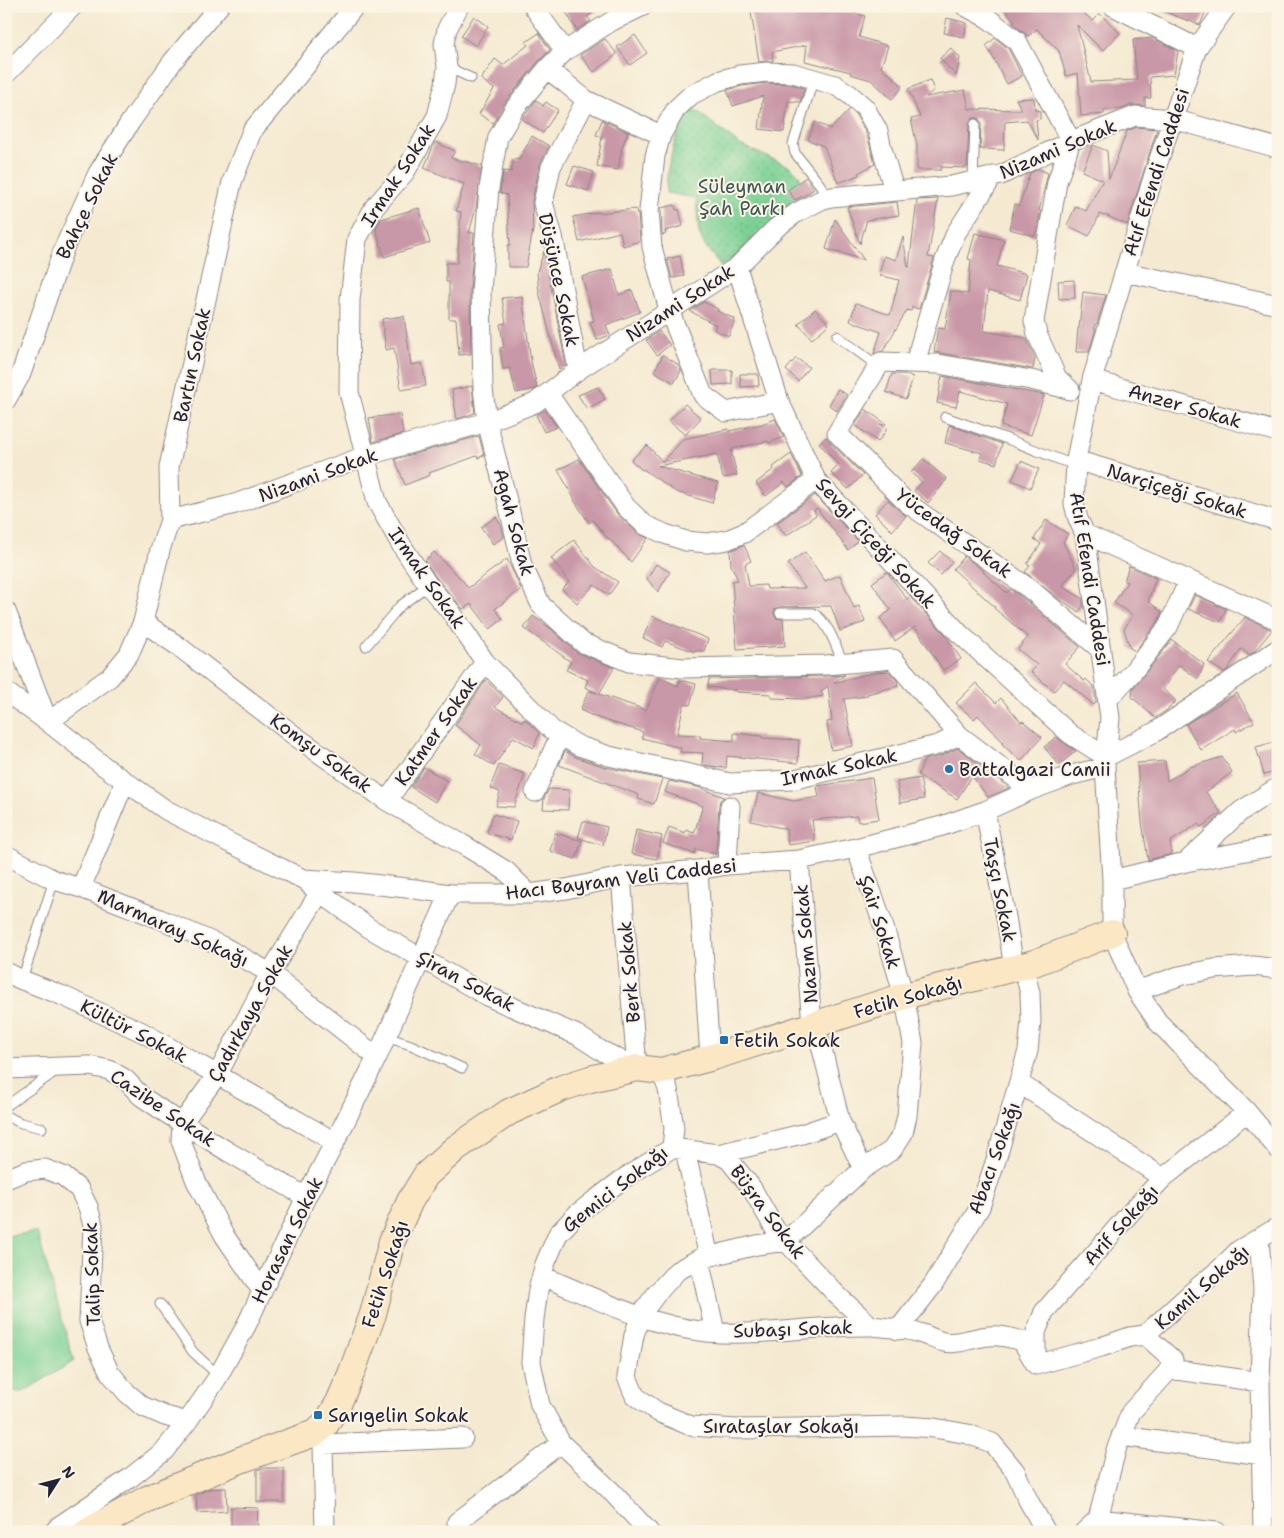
<svg xmlns="http://www.w3.org/2000/svg" width="1284" height="1538" viewBox="0 0 1284 1538" font-family="'Shantell Sans',sans-serif">
<style>
.grass{fill:#7dd195;stroke:#507a68}
.park{fill:url(#park-dots);stroke:#507a68}
.building{fill:#c998a8}
.lines{fill:none;stroke-linecap:round;stroke-linejoin:round}
.lane-casing{stroke:#8c8686;stroke-width:11}
.street-casing{stroke:#8c8686;stroke-width:21}
.secondary-casing{stroke:#8c8686;stroke-width:28}
.lane{stroke:#fff;stroke-width:9}
.street{stroke:#fff;stroke-width:19}
.secondary{stroke:#fbe7c3;stroke-width:26}
.poi-dot{fill:#1f6fb2;stroke:#fcf5e5;stroke-width:2}
.labels{text-anchor:middle;dominant-baseline:central;stroke-width:4;stroke-linejoin:round;paint-order:stroke}
.street-label{font-size:19px;fill:#22223b;stroke:#fcf5e5}
.park-label{font-size:19px;fill:#3d5756;stroke:#fcf5e5}
.poi-label{font-size:19px;fill:#22223b;stroke:#fcf5e5;text-anchor:start}
</style>
<defs>
<pattern id="park-dots" width="8" height="8" patternUnits="userSpaceOnUse" patternTransform="scale(1.25)"><rect width="8" height="8" fill="#7dd195"/><path d="M2 2h.1M6 6h.1" fill="none" stroke="#6cb381" stroke-width="1.8" stroke-linecap="round"/></pattern>
</defs>
<rect width="100%" height="100%" fill="#fcf5e5"/>
<filter id="ink" filterUnits="userSpaceOnUse"><feTurbulence type="fractalNoise" baseFrequency=".02" numOctaves="2"/><feDisplacementMap in="SourceGraphic" scale="10" xChannelSelector="R" yChannelSelector="G"/><feConvolveMatrix kernelMatrix="1 2 1 2 8 2 1 2 1" color-interpolation-filters="sRGB"/></filter>
<filter id="wash" filterUnits="userSpaceOnUse"><feTurbulence type="fractalNoise" baseFrequency=".0096" numOctaves="4" result="noise"/><feDisplacementMap in="SourceGraphic" scale="20" xChannelSelector="R" yChannelSelector="G"/><feGaussianBlur stdDeviation="1.12" result="paint"/><feColorMatrix in="noise" values="0 0 0 0 0 0 0 0 0 0 0 0 0 0 0 0 0 1.4 0 .05"/><feComposite in="paint" operator="in"/></filter>
<g filter="url(#wash)">
<rect width="100%" height="100%" fill="#f5ead1"/>
<path class="grass" d="M37,1232L74,1361L23,1392L6,1391V1236Z"/>
<path class="park" d="M692,107L740,145L791,167L797,173L813,200L734,259L721,266L705,246L699,233L696,198L666,193L668,168L680,122Z"/>
<g id="blocks">
<path class="building" d="M562,6H603L587,17L591,21L577,30Z
M750,6H840V9L865,16L859,37L888,46L881,67L901,84V89L892,99L871,80L850,74L851,72L805,61L807,45L772,52L773,61L759,62Z
M1002,6H1075L1093,21L1100,14L1120,33L1103,51L1077,25L1091,82L1137,80L1133,40L1153,38L1178,51L1174,75L1150,77L1151,98H1145V106L1131,105L1121,109L1104,110V114L1081,116L1078,73L1066,76L1059,51L1037,29L1028,36L1013,23L1015,22Z
M1154,6H1208L1200,25L1154,8Z
M474,16L488,26L476,46L461,36Z
M947,18L967,23L964,37L944,33Z
M539,33L550,50L537,63L506,101L493,123L479,114L494,89L481,79L495,59L503,65L528,45L526,42Z
M635,35L647,53L630,65L617,47Z
M995,38L1008,48L1022,76L1007,84L990,52L986,46Z
M605,39L617,54L594,72L580,55Z
M951,48L960,58L956,76L940,58Z
M930,80L934,90L926,97L965,90L969,109L1022,110L1016,99L1034,98L1035,110L1040,111V119L1036,120L1038,140L1027,120L1005,122L1004,150L980,149L981,122L978,118H973L969,124L967,168L941,167V170H917V145L911,119L920,117L908,89Z
M767,83L791,84L804,88L800,102L788,101L784,132L759,129L763,96L733,106L727,90L742,86Z
M536,100L543,106L546,102L558,110L543,133L522,119Z
M850,109L856,115L867,135L875,164L858,173L859,175L838,183L824,146L808,140L815,122L831,129Z
M602,120L628,132L622,147L618,170L597,166L602,137L596,135Z
M1137,127L1157,129L1127,225L1105,215L1104,216L1100,214L1089,236L1067,225L1076,206L1086,211L1103,180L1082,171L1093,145L1107,151L1109,179L1127,131Z
M532,136L549,146L540,164L532,201L533,230L526,267H508V245H510L507,195L500,193L503,171L511,172L514,159L519,160Z
M435,142L455,151L451,158L482,166L476,208L469,233H474L470,292L471,354L459,355L456,319H449V282H446V263H457L461,212L456,211L464,184L424,168Z
M574,166L594,172L588,191L567,184Z
M1038,169L1048,173L1039,211H1041L1035,236L1009,229L1015,204L1019,206L1030,173Z
M806,177L814,189L803,196L795,200L788,190Z
M938,199L928,257L934,258L919,309L912,307L911,311L907,310L883,351L874,354L881,332L850,321L856,303L890,315L899,280L879,275L884,256L896,260L903,237L908,267H909L917,200Z
M897,202L899,215L867,220L860,244L847,207Z
M675,205L676,210L679,209L683,226L665,231L666,234L662,235L661,208Z
M419,208L430,243L384,257L376,228L381,219Z
M636,209L637,215L638,214L640,241L623,246L620,232L579,242L573,217L599,212V213Z
M835,219L864,260L826,249Z
M975,233L1004,240L997,266L1027,274L1020,300L988,291L984,331L1026,338L1035,358L1033,369L934,352L938,328L945,329L951,291L968,294L971,260L968,259Z
M544,251L566,365L559,369L539,292L537,272Z
M680,256L684,276L672,278L667,259Z
M612,269L619,295L632,290L640,312L606,325L610,335L597,340L590,322L594,321L582,277Z
M1074,280L1075,298L1059,299L1058,281Z
M1083,292L1106,295L1097,324H1095V332L1089,352H1076L1078,328H1079Z
M522,296L531,361L537,387L535,389L516,393L510,368L503,369L500,348L504,347L500,324L506,323L502,298Z
M704,302L718,309L717,311L735,319L729,336L714,330L716,325L690,311Z
M815,309L829,324L812,339L798,324Z
M404,316L411,365L422,363L426,386L401,390L394,348L386,350L382,319Z
M659,331L670,345L657,355L646,340Z
M663,355L679,365L681,371L674,383L654,371Z
M796,358L809,367L798,381L786,370Z
M712,370H732V384L713,385Z
M740,374H758L759,386L741,387Z
M892,374H905L913,377L906,399L886,392Z
M942,376L1044,395L1031,435L1001,426L1007,404L960,391L956,407L937,403Z
M472,386L475,413L457,419L452,390Z
M598,387L605,399L587,409L578,395Z
M838,389L847,395L837,411L829,405Z
M685,404L701,418L685,435L669,421Z
M865,409L886,424L885,425L880,424L887,429L878,442L855,425Z
M545,410L557,427L544,432L536,415Z
M400,414L403,434L373,442L369,418Z
M775,419L784,437L769,443L768,441L732,449L733,451H731L737,475L723,478L717,454L658,466L718,483L712,503L676,492L643,469L642,470L631,460L647,445L663,462L683,439L728,429L729,431L762,424Z
M949,425L1002,444L996,464L980,459L982,453L945,443Z
M479,436L484,455L478,458L477,456L429,473L430,475L405,485L395,459Z
M826,437L829,441L863,475L848,489L831,473L839,465L819,443Z
M791,454L802,476L788,487L784,482L766,496L756,483L774,469L773,467Z
M579,459L618,515L638,533L648,538L631,562L609,538L608,539L593,520L589,523L574,500H575L558,470Z
M923,459L947,479L928,503L914,491L922,482L911,473Z
M1021,461L1039,469L1030,488L1012,480Z
M815,495L858,541L848,550L817,508L814,510L816,515L786,536L777,523Z
M888,500L906,516L892,531L875,514Z
M496,517L501,525L504,537L493,544L481,527Z
M1046,520L1068,534L1063,542L1076,569L1062,586L1083,599V606L1079,612L1055,596L1025,572L1030,566L1027,564L1041,544L1034,539Z
M574,540L595,567L618,582L609,595L594,585L577,603L562,589L569,582L551,558Z
M744,545L751,561L745,564L749,586L766,585L767,589L805,588L788,564L805,552L825,581L840,575L854,608L859,606L865,622L840,631L831,606L780,607L775,609L774,613L776,618L783,619L785,646L737,649L732,581L738,580L731,565L730,551Z
M940,551L952,562L941,575L928,563Z
M434,552L463,581L468,588L507,559L521,589L495,609L503,619L490,629L471,604L463,609L438,580L425,561Z
M964,556L984,571L983,572L1007,593L1010,589L1023,598L1080,647L1065,664L1084,681L1086,679L1094,687L1096,702L1094,705L1064,680L1054,691L1031,672L1037,665L1018,649L1028,637L994,608L995,607L953,569Z
M656,564L670,572L658,592L647,579Z
M1129,566L1156,578L1148,601L1162,612L1158,621L1135,651L1130,648L1124,629L1133,615L1114,603L1127,582L1124,581Z
M887,572L907,599L910,597L944,633L961,659L943,670L915,627L895,641L880,618L891,610L872,583Z
M1195,595L1226,609L1220,622L1188,609Z
M533,616L550,628L576,652L614,668L599,694L646,710L660,678L678,686L680,680L696,684L690,705L684,704L677,734L700,735V738L734,741V733L762,736V738L799,740L798,763L727,756L726,768L702,765L703,753L680,752L681,748L642,738L643,732L595,717L580,710L589,691L597,693L585,687L588,680L566,670L571,662L524,628Z
M652,616L708,639L704,651H692L665,641L662,647L643,638Z
M1245,617L1272,630L1254,652L1249,655L1241,649L1228,669L1223,672L1208,662Z
M1172,640L1204,664L1198,679L1179,665L1163,689L1176,701L1167,710L1155,718L1132,697L1133,688Z
M888,671L897,680L898,686L867,694V696L844,699L853,746L831,750L827,722L832,721L828,686L821,691L823,696L805,699L771,698V694L736,692V690L708,687L709,679L826,676L845,675L833,683L876,672Z
M486,680L503,697L495,707L523,722L524,719L526,720L539,733L534,748L513,737L494,766L475,754L481,745L455,725Z
M976,683L996,703L1001,698L1021,722L1023,721L1042,737L1021,761L1002,744L1003,742L978,715L974,719L956,703Z
M1237,693L1254,722L1236,732L1235,729L1201,750L1186,724Z
M1056,737L1076,751L1059,765L1044,747Z
M1278,741V771L1264,775L1256,747Z
M958,748L1009,788L988,797L972,776L957,799L918,775L924,760L941,756Z
M565,751L575,757L605,767L662,779L654,804L638,799L639,795L559,765Z
M1222,757L1232,772L1206,792L1221,813L1201,827L1198,824L1170,842L1172,854L1148,860L1142,822L1137,763L1165,761L1167,781L1190,767Z
M499,765L525,774L514,807L496,806L500,792L490,788Z
M424,767L447,781L435,802L411,787Z
M872,778L879,819L858,822L857,816L812,820L815,841L788,845L786,829L751,821L758,793L793,801L819,797L817,786Z
M920,778L924,799L900,803L897,782Z
M669,781L698,787L724,797L720,800L719,805L716,854L696,849L694,854L663,843L669,827L685,833L686,830L694,833L703,806L665,792Z
M549,789L569,790L568,810L543,809L544,798Z
M493,814L517,821L511,840L487,833Z
M583,821L607,827L603,845L578,838Z
M636,830L662,836L657,859L631,854Z
M555,833L582,841L576,859L550,851Z
M263,1468H284V1502H257V1470Z
M226,1488L227,1511L197,1513L196,1495L209,1489Z
M231,1507L258,1508L257,1532H231Z"/>
</g>
</g>
<g filter="url(#ink)">
<use href="#blocks" fill-opacity="0" stroke="#8c8686" stroke-width="1"/>
<g class="lines">
<defs>
<path id="lane" d="M447,67L471,78
M814,78L793,144L795,153L821,186L825,199
M973,181L975,124
M837,336L878,366
M945,417L1010,440L1063,461L1076,464
M780,613H813C829,622 836,647 843,663
M366,646L400,606L428,585
M22,980L54,880
M386,1037L411,1045L462,1068
M6,1106L49,1076L57,1069
M6,1116L21,1123L42,1128
M160,1304L193,1352L219,1376"/>
<path id="street" d="M459,6L447,29L444,44L447,67L445,84L437,116L405,172L374,208L357,239L350,300L349,392L377,502L402,546L428,585L451,612L485,662L552,730L579,746L609,756L730,783L791,780L938,745L959,735
M533,6L565,51
M643,6L612,21L565,51L547,69L515,108L498,137L489,188L481,292L483,388L487,422L510,512L522,565L541,605L583,643L629,662L683,668L826,665L893,659L959,735L1031,790
M965,6L989,19L1017,41L1071,141L1057,182L1034,321L1037,334L1057,378L1070,390
M1113,6L1197,48
M1227,6L1197,48L1156,168L1092,380L1076,460L1074,504L1078,519L1085,534L1110,718L1105,767L1112,880V933L1137,991L1158,1022L1247,1112L1278,1149
M547,69L563,81L586,100L551,167L543,203L553,236L578,370
M6,74L73,6
M586,100L661,135
M737,267L779,401L816,480L959,633L1070,734L1106,757L1155,732L1278,649
M1125,272L1278,305
M915,363L945,260L956,233L993,176
M1092,380L1278,432
M1068,389L1031,380L938,364L881,362L837,433L907,503L1030,589L1101,650
M548,394L626,507L645,525L665,534L686,541L707,543L727,540L744,533L816,480
M6,400L21,374L64,248L98,173L131,121L173,61L219,6
M779,401L726,412L703,395L669,310L652,247L649,211L655,156L661,135L676,109L691,95L718,81L740,75L767,72L793,73L835,85L849,94L865,108L878,131L882,149L894,190
M1076,460L1278,521
M170,520L235,504L365,456L487,422L535,403L578,370L737,267L776,228L796,213L821,200L831,197L951,186L1001,175L1071,141L1135,116L1173,119L1278,148
M1085,534L1278,620
M6,611L48,722L105,767L166,810L230,843L303,879L354,882L415,889L450,894H529L566,889L621,877L698,870L727,865L799,860L856,848L942,826L985,811L1031,790L1072,775L1105,767
M143,622L178,646L295,736L387,801L462,844L506,871L529,894
M6,692L48,722L110,677L129,654L143,622L160,550L170,520L169,467L232,182L252,131L355,6
M1108,699L1131,674L1168,627L1189,580
M535,792L560,735
M387,801L485,662
M985,811L1006,917L1014,968
M856,848L882,921L904,996L913,1043L907,1116L903,1133L892,1150L863,1169L786,1241L757,1245L699,1259L677,1271L657,1293L642,1313L634,1335L627,1377L635,1396L658,1412L691,1426L737,1429L904,1426L934,1428L968,1434L992,1443L1015,1471L1028,1500L1046,1532
M6,855L54,880L81,888L160,919L224,947L270,973L377,1057
M799,860L812,1025L820,1041L840,1121L863,1169
M1186,862L1278,845
M727,865L730,806
M698,870L710,1058
M621,877L637,1068
M1112,880L1186,862L1241,811L1278,787
M310,885L369,928L487,996L577,1035L600,1050L637,1068
M81,888L125,781
M6,972L22,980L61,995L142,1032L335,1142
M1137,991L1179,976L1214,969L1253,966L1278,969
M6,1069L90,1066L109,1070L125,1079L141,1096L166,1113L227,1151L306,1197
M1019,1083L1163,1178
M672,1148L718,1154L729,1160L751,1187L775,1229L797,1253L838,1296L871,1326
M685,1150L709,1257
M718,1154L802,1134L840,1121
M6,1179L26,1171L45,1169L63,1176L79,1189L88,1207L93,1225L89,1321L98,1348L110,1373L127,1393L142,1406L165,1416L187,1422
M1259,1239L1263,1289L1260,1382L1263,1532
M699,1259L715,1332
M542,1276C595,1298 649,1326 707,1332C761,1337 815,1325 870,1326C882,1327 908,1329 919,1333C927,1335 935,1340 944,1342C959,1345 974,1337 989,1336C1001,1335 1011,1338 1022,1341L1036,1365
M262,1291L224,1235L196,1181L181,1141L182,1123L218,1074L270,973L320,892
M898,1330L933,1285L980,1207L996,1160L1028,1051L1031,1021L1030,993L1023,966
M1036,1361V1332L1044,1312L1129,1214L1163,1178L1247,1112
M1036,1365L1101,1347L1130,1337L1145,1335L1192,1292L1220,1269L1239,1250L1278,1227
M1170,1369L1260,1382
M325,1433L323,1444L325,1532
M1121,1436L1262,1455
M323,1444L463,1438
M1098,1519L1217,1532
M54,1532L59,1526L130,1478L164,1451L187,1422L216,1380L246,1326L306,1197L335,1142L377,1057L450,894
M463,1532L457,1522L561,1443
M649,1532L611,1491L561,1443L540,1405L531,1362L534,1319L538,1290L545,1264L558,1234L576,1215L595,1200L623,1179L672,1148L674,1128L668,1089L661,1071
M1084,1532L1098,1519L1116,1450L1131,1412L1170,1369L1173,1360L1145,1335"/>
<path id="secondary" d="M87,1532L147,1499L240,1460L315,1433L326,1424L339,1402L351,1374L373,1314L392,1241L410,1201L426,1175L456,1148L509,1112L562,1088L590,1079L637,1068L661,1071L710,1058L904,996L1034,963L1112,933"/>
</defs>
<use href="#lane" class="lane-casing"/>
<use href="#street" class="street-casing"/>
<use href="#secondary" class="secondary-casing"/>
<use href="#lane" class="lane"/>
<use href="#street" class="street"/>
<use href="#secondary" class="secondary"/>
</g>
</g>
<g class="poi-dot">
<circle cx="949" cy="769" r="5"/>
<rect x="719" y="1035" width="10" height="10" rx="2.5"/>
<rect x="313" y="1410" width="10" height="10" rx="2.5"/>
</g>
<g class="labels">
<g class="street-label">
<text transform="translate(1058 149) rotate(-23)">Nizami Sokak</text>
<text transform="translate(1156 172) rotate(-72)">Atıf Efendi Caddesi</text>
<text transform="translate(398 175) rotate(-57)">Irmak Sokak</text>
<text transform="translate(87 206) rotate(-64)">Bahçe Sokak</text>
<text transform="translate(559 280) rotate(78)">Düşünce Sokak</text>
<text transform="translate(680 303) rotate(-33)">Nizami Sokak</text>
<text transform="translate(192 365) rotate(-78)">Bartın Sokak</text>
<text transform="translate(1185 406) rotate(16)">Anzer Sokak</text>
<text transform="translate(318 475) rotate(-20)">Nizami Sokak</text>
<text transform="translate(1177 491) rotate(17)">Narçiçeği Sokak</text>
<text transform="translate(514 522) rotate(75)">Agah Sokak</text>
<text transform="translate(954 533) rotate(36)">Yücedağ Sokak</text>
<text transform="translate(876 543) rotate(48)">Sevgi Çiçeği Sokak</text>
<text transform="translate(427 578) rotate(55)">Irmak Sokak</text>
<text transform="translate(1090 579) rotate(81)">Atıf Efendi Caddesi</text>
<text transform="translate(436 731) rotate(-55)">Katmer Sokak</text>
<text transform="translate(321 753) rotate(36)">Komşu Sokak</text>
<text transform="translate(839 767) rotate(-12)">Irmak Sokak</text>
<text transform="translate(621 879) rotate(-7)">Hacı Bayram Veli Caddesi</text>
<text transform="translate(1000 890) rotate(79)">Taşçı Sokak</text>
<text transform="translate(880 922) rotate(72)">Şair Sokak</text>
<text transform="translate(173 928) rotate(24)">Marmaray Sokağı</text>
<text transform="translate(806 944) rotate(-95)">Nazım Sokak</text>
<text transform="translate(629 972) rotate(-95)">Berk Sokak</text>
<text transform="translate(466 981) rotate(28)">Şiran Sokak</text>
<text transform="translate(908 997) rotate(-16)">Fetih Sokağı</text>
<text transform="translate(250 1013) rotate(-61)">Çadırkaya Sokak</text>
<text transform="translate(134 1031) rotate(27)">Kültür Sokak</text>
<text transform="translate(163 1108) rotate(34)">Cazibe Sokak</text>
<text transform="translate(994 1158) rotate(-70)">Abacı Sokağı</text>
<text transform="translate(615 1189) rotate(-38)">Gemici Sokağı</text>
<text transform="translate(768 1212) rotate(53)">Büşra Sokak</text>
<text transform="translate(1121 1225) rotate(-48)">Arif Sokağı</text>
<text transform="translate(287 1240) rotate(-64)">Horasan Sokak</text>
<text transform="translate(92 1274) rotate(-92)">Talip Sokak</text>
<text transform="translate(385 1274) rotate(-72)">Fetih Sokağı</text>
<text transform="translate(1202 1287) rotate(-41)">Kamil Sokağı</text>
<text transform="translate(793 1329) rotate(-2)">Subaşı Sokak</text>
<text x="781" y="1426">Sırataşlar Sokağı</text>
</g>
<g class="park-label">
<text x="742" y="186">Süleyman<tspan x="742" dy="22">Şah Parkı</tspan></text>
</g>
<g class="poi-label">
<text x="959" y="769">Battalgazi Camii</text>
<text x="734" y="1040">Fetih Sokak</text>
<text x="328" y="1415">Sarıgelin Sokak</text>
</g>
</g>
<rect width="1284" height="1538" fill="none" stroke="#fcf5e5" stroke-width="25"/>
<g transform="translate(58 1480) rotate(54)" stroke="#fcf5e5" stroke-width="4" paint-order="stroke">
<path d="M0-4L9 19L0 12L-9 19Z" fill="#22223b"/>
<text y="-8" font-size="14" font-weight="bold" text-anchor="middle" fill="#22223b">N</text>
</g>
</svg>
